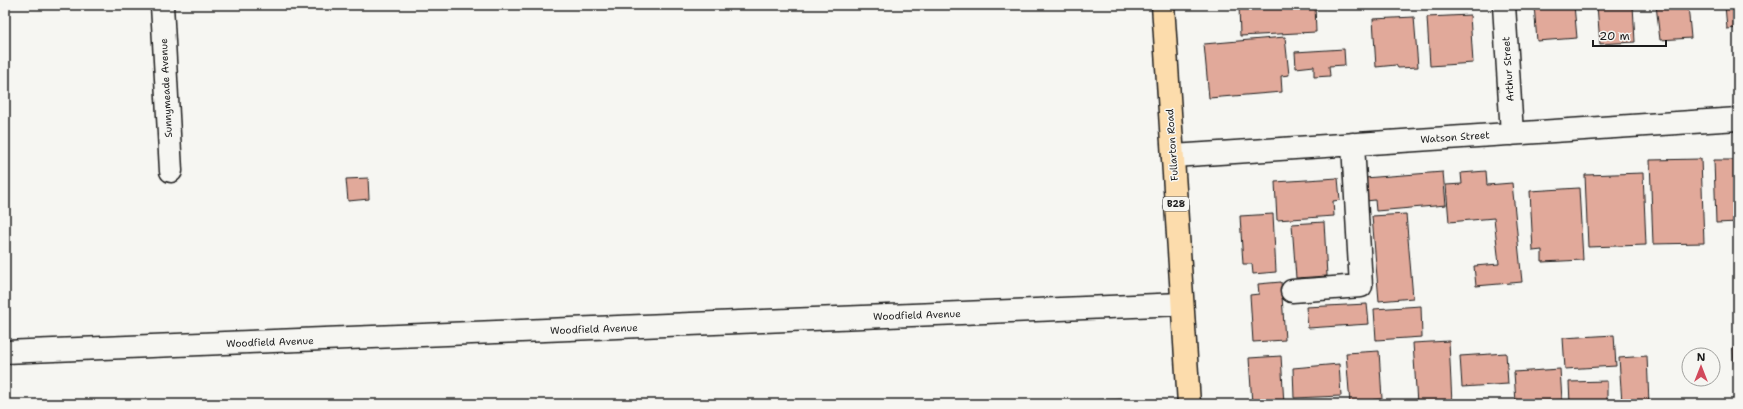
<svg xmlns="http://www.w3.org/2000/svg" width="1743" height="409" viewBox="0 0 1743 409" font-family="'Shantell Sans',sans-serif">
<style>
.building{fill:#e1a99a;stroke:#1c1c1c}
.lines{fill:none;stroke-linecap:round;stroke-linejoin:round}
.minor-casing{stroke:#1c1c1c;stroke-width:25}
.major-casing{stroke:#1c1c1c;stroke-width:25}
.minor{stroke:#f6f6f2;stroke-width:22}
.major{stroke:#fcdcac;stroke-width:22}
.labels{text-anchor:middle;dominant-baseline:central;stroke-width:3;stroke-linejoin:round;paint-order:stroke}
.shield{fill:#f6f6f2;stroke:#5d5d5c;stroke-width:1}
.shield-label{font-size:9px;font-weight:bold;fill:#1c1c1c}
.street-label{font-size:10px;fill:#1c1c1c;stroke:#f6f6f2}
</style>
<rect width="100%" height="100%" fill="#f6f6f2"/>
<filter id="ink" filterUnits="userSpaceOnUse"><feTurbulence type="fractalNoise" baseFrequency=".025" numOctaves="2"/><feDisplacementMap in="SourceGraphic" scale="8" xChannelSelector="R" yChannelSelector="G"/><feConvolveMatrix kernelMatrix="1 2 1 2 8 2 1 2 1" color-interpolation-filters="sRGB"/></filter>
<g filter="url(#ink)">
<path class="building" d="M1239,5H1315L1316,32L1240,36Z
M1534,5H1574L1577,38L1537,41Z
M1597,5H1633L1635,42L1600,44Z
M1656,5H1688L1691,38L1660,40Z
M1725,5H1738V28L1727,29Z
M1470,15L1473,63L1430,66L1427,17Z
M1414,17L1418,67L1398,68L1396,65L1376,67L1373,19Z
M1285,37L1289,75L1281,76L1282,92L1209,98L1204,44Z
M1344,49L1345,65L1329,66L1330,76L1314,77V66L1296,68L1295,52Z
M1737,152H1738V222L1716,223L1714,160H1737Z
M1701,159L1704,243L1653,244L1650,160Z
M1486,171L1487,185L1512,183L1522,282L1476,286L1474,266L1499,264L1494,218L1449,222L1446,185L1462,184L1461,173Z
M1443,172L1446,205L1376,211L1375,200L1366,201L1364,178Z
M1643,173L1646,245L1588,247L1585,175Z
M368,178L369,199L348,201L346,179Z
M1338,178L1340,200L1333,201L1334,216L1277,220L1275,182Z
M1579,188L1583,260L1542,262V250L1533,251L1530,191Z
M1273,214L1276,272L1253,274L1252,264H1243L1240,216Z
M1406,214L1413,298L1379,301L1372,216Z
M1324,222L1327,276L1296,278L1292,224Z
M1281,282L1285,340L1253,342L1250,295L1259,294L1258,284Z
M1367,304L1369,324L1308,328L1306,307Z
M1421,306L1422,337L1376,340L1374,309Z
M1614,335L1616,366L1565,369L1563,338Z
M1449,341L1452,404H1417L1413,343Z
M1733,348H1738V399H1736Z
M1379,351L1382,399L1373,400V404H1350L1346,353Z
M1506,353L1508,384L1462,387L1460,356Z
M1281,356L1284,404H1252L1249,358Z
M1647,356L1649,404H1622L1619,358Z
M1339,364L1341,396L1294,398L1293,368Z
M1560,369L1562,400L1516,403L1514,372Z
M1607,381V404H1570L1569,382Z
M1126,399V404H1044V403Z"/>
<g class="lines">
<defs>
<path id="minor" d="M162,5L171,171
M1504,5L1512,134
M1173,156L1738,119
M1292,291L1361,286L1353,144
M5,352L1182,304"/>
<path id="major" d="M1163,5L1189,404"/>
</defs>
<use href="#minor" class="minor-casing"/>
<use href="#major" class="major-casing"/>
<use href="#minor" class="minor"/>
<use href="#major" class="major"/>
</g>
</g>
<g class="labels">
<rect class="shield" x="1163" y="197" width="26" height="14" rx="3"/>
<g class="shield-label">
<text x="1176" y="204">B28</text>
</g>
<g class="street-label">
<text transform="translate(1508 69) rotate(-94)">Arthur Street</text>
<text transform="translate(166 88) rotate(-93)">Sunnymeade Avenue</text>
<text transform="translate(1455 137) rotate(-4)">Watson Street</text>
<text transform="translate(1172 145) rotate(-94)">Fullarton Road</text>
<text transform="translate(917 315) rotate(-2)">Woodfield Avenue</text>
<text transform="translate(594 329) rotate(-2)">Woodfield Avenue</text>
<text transform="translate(270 342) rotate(-2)">Woodfield Avenue</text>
</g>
</g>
<rect width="1743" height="409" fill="none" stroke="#f6f6f2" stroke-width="20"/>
<rect x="10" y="10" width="1723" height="389" fill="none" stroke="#1c1c1c" stroke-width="1.5" filter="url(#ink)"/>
<g transform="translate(1701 367)"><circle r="19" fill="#f6f6f2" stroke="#9f9f9c"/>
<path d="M0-3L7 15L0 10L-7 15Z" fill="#d1495b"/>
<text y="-6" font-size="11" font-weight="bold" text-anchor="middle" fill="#1c1c1c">N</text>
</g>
<path d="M1593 40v6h73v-6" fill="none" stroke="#1c1c1c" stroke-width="2"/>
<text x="1599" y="40" font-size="12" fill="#1c1c1c" stroke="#f6f6f2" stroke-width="3" paint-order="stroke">20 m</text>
</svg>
